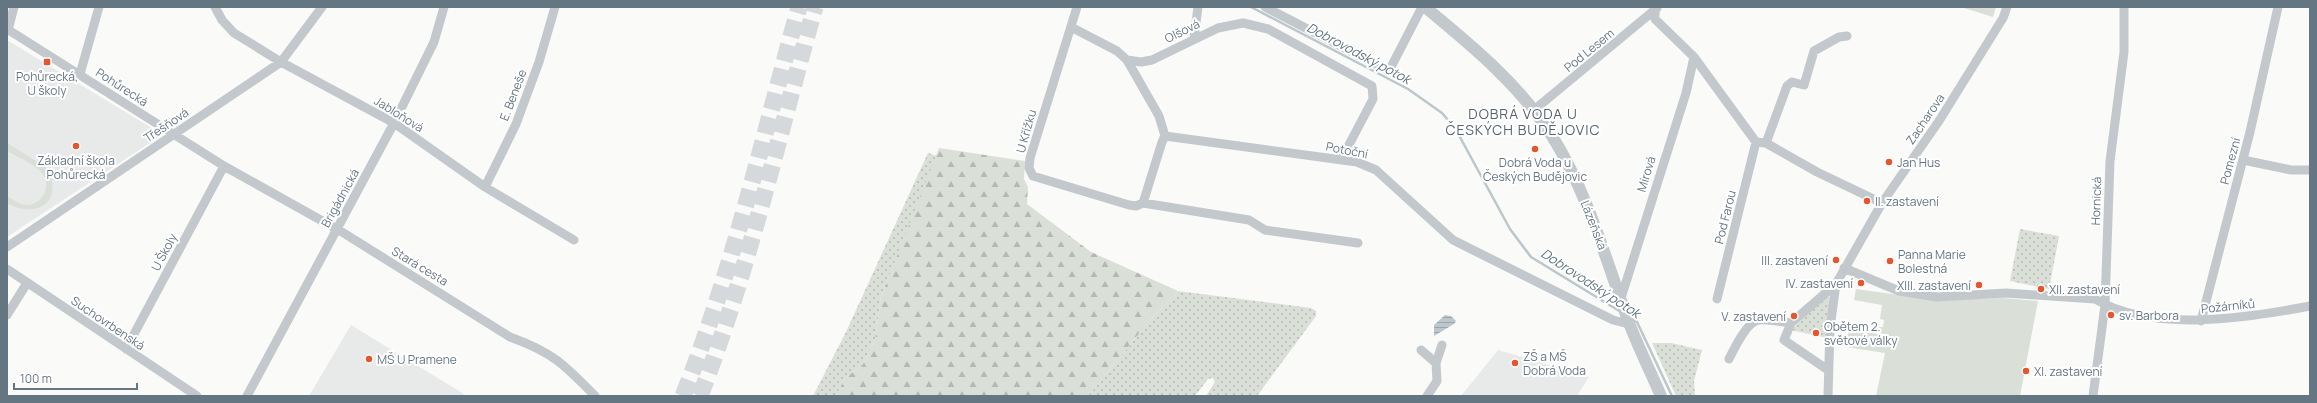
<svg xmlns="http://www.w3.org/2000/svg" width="2317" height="403" viewBox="0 0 2317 403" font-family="Manrope,sans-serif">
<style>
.built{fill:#e8e9e9}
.grass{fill:url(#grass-dots)}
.forest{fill:url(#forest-firs)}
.green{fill:#dadfd7}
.water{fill:url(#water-rules)}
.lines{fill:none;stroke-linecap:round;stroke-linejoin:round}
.stream{stroke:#bbc7cb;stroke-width:2.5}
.motorway-tunnel{stroke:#d5d9db;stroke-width:17;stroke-dasharray:17 8;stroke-linecap:butt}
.minor{stroke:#c3c8cc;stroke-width:9}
.tertiary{stroke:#c3c8cc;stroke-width:12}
.poi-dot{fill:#e4572e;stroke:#fff;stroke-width:1.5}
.labels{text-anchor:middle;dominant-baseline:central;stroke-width:4;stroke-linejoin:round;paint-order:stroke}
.street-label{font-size:12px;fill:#657683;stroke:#fff}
.poi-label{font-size:12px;fill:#657683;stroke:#fff;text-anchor:start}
.water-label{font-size:13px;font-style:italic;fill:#60757c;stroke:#fff}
.quarter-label{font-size:14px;letter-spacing:1px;fill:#57646e;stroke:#fff}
</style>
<defs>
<pattern id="grass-dots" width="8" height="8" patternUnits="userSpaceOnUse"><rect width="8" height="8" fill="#dadfd7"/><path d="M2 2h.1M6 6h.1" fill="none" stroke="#b4b9b4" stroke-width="1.8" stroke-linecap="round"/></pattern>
<pattern id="forest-firs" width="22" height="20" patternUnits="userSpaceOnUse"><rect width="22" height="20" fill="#dadfd7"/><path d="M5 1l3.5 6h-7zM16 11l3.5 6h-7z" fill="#b4b9b4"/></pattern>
<pattern id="water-rules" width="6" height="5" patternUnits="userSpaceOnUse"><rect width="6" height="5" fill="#bbc7cb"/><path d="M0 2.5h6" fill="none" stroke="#9ca6aa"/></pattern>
</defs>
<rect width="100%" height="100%" fill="#fafaf8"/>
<path class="built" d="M7,40L160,133L159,137L7,237Z
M351,325L464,394L462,396H309Z
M1498,350L1589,377L1577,396H1461Z"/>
<path class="grass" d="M928,153L937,156L881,297L875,340L862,366L845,378L836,396H813L846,332Z
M2020,229L2059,236L2049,289L2010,281Z
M1178,291L1311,308L1316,311V316L1257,396H1206L1215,382L1213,378L1208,379L1195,396H1088L1150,320Z
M1827,296L1831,298L1827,338L1791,330Z
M1652,343H1671L1702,350L1694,381L1695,396H1676Z"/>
<path class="forest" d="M939,148L1025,161L1024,179L1028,187L1027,204L1091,252L1178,291L1150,320L1088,396H836L845,378L862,366L875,340L881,297Z"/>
<path class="green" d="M1961,7H1996L1993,17Z
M7,143L60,176L57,180L51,178C59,208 30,217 7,203V196C13,200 20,205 27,205C43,205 52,185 42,173C33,163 18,157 7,151Z
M1856,289L1934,300L2003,298L2038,301L2020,396H1876L1885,353L1846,347L1849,329L1878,334L1879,327H1883L1884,320L1880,319L1882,305L1854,300Z"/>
<path class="water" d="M1445,315L1451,316L1456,321L1454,324L1434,336V325Z"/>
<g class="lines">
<path class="stream" d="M1251,7L1408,89L1442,113L1455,128L1510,229L1531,257L1621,312
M1632,319L1637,322L1672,396"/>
<path class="motorway-tunnel" d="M683,396C733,270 763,137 799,7
M700,396C749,270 778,137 815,7"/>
<path class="minor" d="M215,7L222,20L234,33L281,62L394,123L485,187L574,240
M1077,7L1030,158L1029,168L1033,176L1129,205L1136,206L1143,203L1249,220L1265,230L1358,243
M1265,7L1389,71L1422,7
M1655,11V19L1694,57L1756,142L1766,143L1817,172L1882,203
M1071,27L1117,51L1127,60L1159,116L1165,136
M7,29L224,166L342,232L510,337C552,352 564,364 595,396
M8,30L14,7
M1194,38L1198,7
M1127,60L1141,62L1152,60L1218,28L1243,23L1268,29L1372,86L1373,99L1341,160
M80,74L99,7
M1534,110L1657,8
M1165,136L1357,162L1376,170L1453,240L1613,320L1629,324
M1766,143L1787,86L1792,82L1804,85L1814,51L1839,37L1847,36
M2243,160L2291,170H2310
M485,187L516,124L539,62L555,7
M1143,203L1162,142L1165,136
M7,247L281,62L322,7
M1844,268L1899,291L1937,297L2006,293L2095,299C2152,333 2248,318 2310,306
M7,269L197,396
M1621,298L1686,93L1694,57
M1717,299L1756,142
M7,315L27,283
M2201,321L2250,132L2278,7
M126,349L224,166
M1421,350L1436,363
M1729,359C1734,349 1747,321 1759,320C1769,319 1781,322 1791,323
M1828,370L1784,340L1791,323L1836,284L1882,203L1939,121L2003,18L2007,7
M247,396L394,123L434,42L444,7
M1427,396L1437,381L1436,363L1442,345
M1828,396L1830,328L1836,284
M2093,396L2105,305L2110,161L2124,52V7"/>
<path class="tertiary" d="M1425,7C1471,45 1520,85 1552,136C1586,190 1604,253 1625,312C1635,341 1649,368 1661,396"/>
</g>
<g class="poi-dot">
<rect x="43" y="58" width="8" height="8" rx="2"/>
<circle cx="76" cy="146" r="4"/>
<circle cx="1535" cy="149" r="4"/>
<circle cx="1889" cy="162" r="4"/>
<circle cx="1867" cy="201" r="4"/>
<circle cx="1836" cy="260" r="4"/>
<circle cx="1890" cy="261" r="4"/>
<circle cx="1861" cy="283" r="4"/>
<circle cx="1979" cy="285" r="4"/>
<circle cx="2041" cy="289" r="4"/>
<circle cx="2111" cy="315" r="4"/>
<circle cx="1794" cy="316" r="4"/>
<circle cx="1816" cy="333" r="4"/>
<circle cx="369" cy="359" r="4"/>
<circle cx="1515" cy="363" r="4"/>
<circle cx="2026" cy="371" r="4"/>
</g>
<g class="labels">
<g class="street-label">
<text transform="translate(1182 31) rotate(-26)">Olšová</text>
<text transform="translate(1589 50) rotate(-39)">Pod Lesem</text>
<text transform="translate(122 87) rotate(33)">Pohůrecká</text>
<text transform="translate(513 95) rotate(-69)">E. Beneše</text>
<text transform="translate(399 114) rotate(32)">Jabloňová</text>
<text transform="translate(1925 119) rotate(-56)">Zacharova</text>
<text transform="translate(166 125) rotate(-34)">Třešňová</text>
<text transform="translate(1026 131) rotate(-74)">U Křížku</text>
<text transform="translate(1347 150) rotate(11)">Potoční</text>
<text transform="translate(2230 161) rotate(-75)">Pomezní</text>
<text transform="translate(1646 174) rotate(-73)">Mírová</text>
<text transform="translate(340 198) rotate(-61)">Brigádnická</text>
<text transform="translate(2096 201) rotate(-88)">Hornická</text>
<text transform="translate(1725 217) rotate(-76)">Pod Farou</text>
<text transform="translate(1594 225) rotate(69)">Lázeňská</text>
<text transform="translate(164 252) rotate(-62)">U Školy</text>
<text transform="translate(420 266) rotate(31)">Stará cesta</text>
<text transform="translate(2228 306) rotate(-6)">Požárníků</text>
<text transform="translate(108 323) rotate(34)">Suchovrbenská</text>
</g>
<g class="poi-label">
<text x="47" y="76" text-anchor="middle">Pohůrecká,<tspan x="47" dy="14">U školy</tspan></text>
<text x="76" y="160" text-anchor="middle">Základní škola<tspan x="76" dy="14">Pohůrecká</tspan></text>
<text x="1535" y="162" text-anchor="middle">Dobrá Voda u<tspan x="1535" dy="14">Českých Budějovic</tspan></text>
<text x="1897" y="162">Jan Hus</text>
<text x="1875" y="201">II. zastavení</text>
<text x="1898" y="254">Panna Marie<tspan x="1898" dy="14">Bolestná</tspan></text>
<text x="1828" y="260" text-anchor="end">III. zastavení</text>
<text x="1853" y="283" text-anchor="end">IV. zastavení</text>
<text x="1971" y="285" text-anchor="end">XIII. zastavení</text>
<text x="2049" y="289">XII. zastavení</text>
<text x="2119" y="315">sv. Barbora</text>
<text x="1786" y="316" text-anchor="end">V. zastavení</text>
<text x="1824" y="326">Obětem 2.<tspan x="1824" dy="14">světové války</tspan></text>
<text x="1523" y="356">ZŠ a MŠ<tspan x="1523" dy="14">Dobrá Voda</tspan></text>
<text x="377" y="359">MŠ U Pramene</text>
<text x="2034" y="371">XI. zastavení</text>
</g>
<g class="water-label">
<text transform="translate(1359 53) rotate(28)">Dobrovodský potok</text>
<text transform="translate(1591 283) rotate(33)">Dobrovodský potok</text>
</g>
<g class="quarter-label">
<text x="1523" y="113">DOBRÁ VODA U<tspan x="1523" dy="16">ČESKÝCH BUDĚJOVIC</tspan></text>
</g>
</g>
<rect width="2317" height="403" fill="none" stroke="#657683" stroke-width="16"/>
<path d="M14 383v6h123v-6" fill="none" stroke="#657683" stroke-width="2"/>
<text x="20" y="383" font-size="12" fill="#657683" stroke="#ffffff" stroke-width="3" paint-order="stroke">100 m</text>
</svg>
